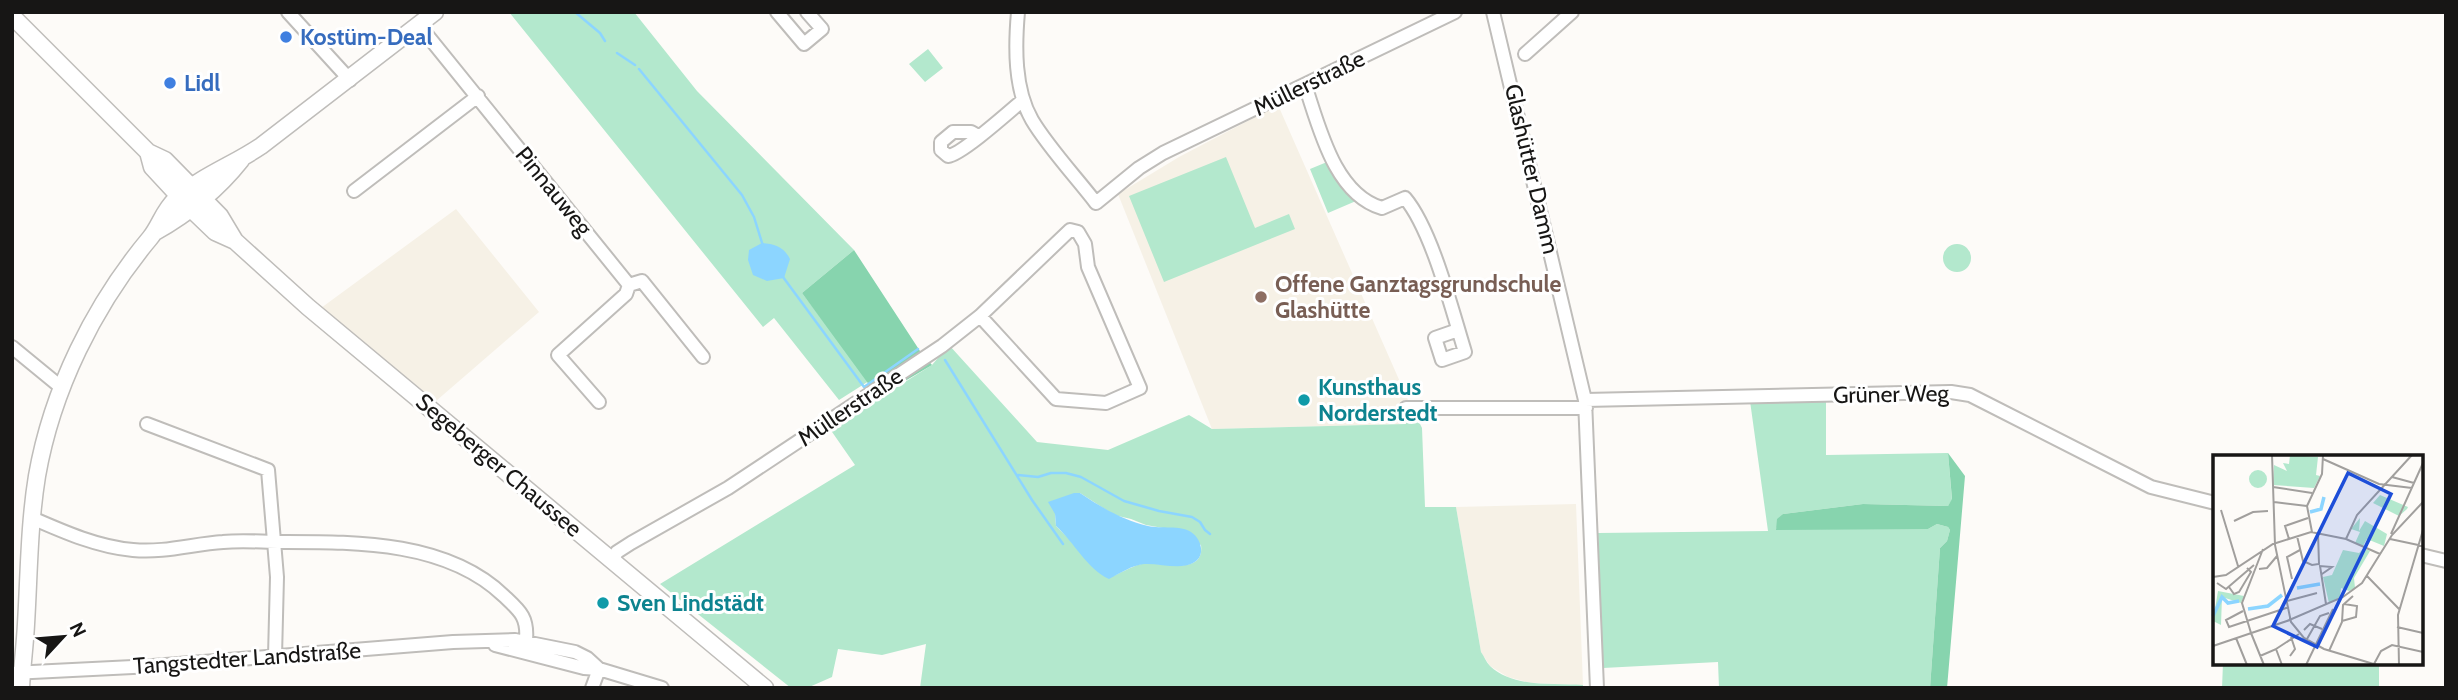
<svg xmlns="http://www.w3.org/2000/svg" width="2458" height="700" viewBox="0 0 2458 700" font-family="Cabin,sans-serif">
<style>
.built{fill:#f6f1e6}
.green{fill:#b3e8cd;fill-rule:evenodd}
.forest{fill:#87d4ae}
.water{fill:#8cd5ff}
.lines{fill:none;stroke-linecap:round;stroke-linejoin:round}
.stream{stroke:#8cd5ff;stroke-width:2.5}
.minor-casing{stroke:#bfbdba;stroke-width:16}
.major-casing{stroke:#bfbdba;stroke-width:19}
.minor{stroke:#fff;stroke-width:12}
.major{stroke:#fff;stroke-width:16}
.shop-dot{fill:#3f7fe0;stroke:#fff;stroke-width:2.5}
.education-dot{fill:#8d6e63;stroke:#fff;stroke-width:2.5}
.culture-dot{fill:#0f9aa8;stroke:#fff;stroke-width:2.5}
.labels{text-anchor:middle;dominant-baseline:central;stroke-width:6;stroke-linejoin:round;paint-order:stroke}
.shop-label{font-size:23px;font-weight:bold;fill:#366cbe;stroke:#fff;text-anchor:start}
.street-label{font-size:23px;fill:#171615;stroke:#fff}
.education-label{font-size:23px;font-weight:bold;fill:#785e54;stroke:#fff;text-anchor:start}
.culture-label{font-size:23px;font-weight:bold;fill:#0d838f;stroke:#fff;text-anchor:start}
.inset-river{fill:none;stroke:#8cd5ff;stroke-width:3.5}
.inset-road{fill:none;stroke:#a19f9d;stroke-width:2}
.view{fill:#1d4ed8;fill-opacity:0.15;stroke:#1d4ed8;stroke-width:3.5}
.inset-edge{fill:none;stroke:#171615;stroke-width:3.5}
</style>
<rect width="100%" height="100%" fill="#fdfbf8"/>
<path class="built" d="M1278,105L1408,400L1407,424L1212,429L1118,194L1179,157Z
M456,209L539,312L436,401L321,308Z
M1576,504L1583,685L1531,683L1508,677L1490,666L1481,652L1456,507Z"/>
<path class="green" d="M509,12H634L697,91L854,250L802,293L869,381L839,400L774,318L763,327Z
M928,49L943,68L925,82L909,64Z
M1226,157L1255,228L1289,214L1295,229L1164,282L1129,196Z
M1327,162L1345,192L1356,201L1328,213L1310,169Z
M1943 258a14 14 0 1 1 28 0a14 14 0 1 1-28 0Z
M949,345L1037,442L1108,450L1189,415L1212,429L1406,424L1408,400L1422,428L1425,507H1456L1481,652C1484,656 1486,662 1490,666C1513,688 1554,683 1583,685V688H920L926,644L882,655L838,649L832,677L807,688H791L660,584L855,465L830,429L932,365ZM1080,493L1114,515L1131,519L1146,525L1163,528L1201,545C1205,578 1159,560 1141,564C1130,567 1119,574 1109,578L1056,526L1055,514Z
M1750,401H1826V455L1948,453L1952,500L1948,506L1863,504L1783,514L1776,529H1928L1937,524L1948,527L1950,530L1947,541L1940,548L1930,688H1719L1718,662L1603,668L1598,533L1768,531Z
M2223,663H2379V688H2222Z"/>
<path class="forest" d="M854,250L920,351L932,365L878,397L802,293Z
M1948,453L1965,476L1947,688H1930L1940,548L1947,541L1950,530L1948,527L1937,524L1928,529L1776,530L1777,519L1783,514L1863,504L1948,506L1952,499Z"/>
<path class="water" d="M762,243C775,244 784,247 790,259L784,278L767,281L753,275L748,260L749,250Z
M1074,493H1080C1102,508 1123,520 1148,526C1161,529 1180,525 1191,532C1202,539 1206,557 1193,563C1180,570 1159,563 1144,564C1133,565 1120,573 1109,579C1087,569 1074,542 1056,526L1055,514L1048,502Z"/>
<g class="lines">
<path class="stream" d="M575,12L600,33L605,41
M617,53L635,65
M639,69L742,195L754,217L763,246
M783,277L864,387L918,349
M945,360L1032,500L1063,544
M1018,475L1038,477L1051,473H1066L1081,477L1124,501L1159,511L1192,517L1200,522L1205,530L1210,534"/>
<defs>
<path id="minor" d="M288,12L350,80
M777,12L804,44L822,29L807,12
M1018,12C1015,46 1014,89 1032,120C1048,147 1076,177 1096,203L1139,168L1163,153L1455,12
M1493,12L1585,400L1597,688
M419,25L629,285
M1525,54L1572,12
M1305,85C1319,126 1334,194 1382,208L1405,198C1432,230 1452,310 1465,352L1442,360L1435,338L1458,330
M978,136L971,132H953L941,142V150L948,156C961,155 1010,111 1023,100
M354,191L478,96
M629,285L642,281L703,357
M12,347L62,388
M1585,400L1951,392L1970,395L2151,487L2215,503
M599,402L558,355L626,294L629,285
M1406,408H1586
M147,424L268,470L277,577L275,656
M32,518C64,532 98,547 133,550C164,553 193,544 223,542C242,540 262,542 282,542C356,542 447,541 504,596C520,611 528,617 526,640
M2421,555L2446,561
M612,560L617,552L631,543L728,488L942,346L980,316L1070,230L1078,232L1085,244L1088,267L1140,388L1106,403L1056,399L980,316
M495,645L584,668L599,669L662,688
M12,673L153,666L453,642L515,640L575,652L587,658L599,669
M592,688L599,669"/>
<path id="major" d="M12,16L148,152L165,160L220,216L235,241L308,307L765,688
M148,152L152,167L190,208L215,232L235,241
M155,232C187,214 218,189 241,160
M21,688C22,666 25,645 26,624C29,575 29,525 37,476C52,390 94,305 150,238C160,226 163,211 176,199C201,176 233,165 261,146L435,12"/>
</defs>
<use href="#minor" class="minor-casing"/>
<use href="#major" class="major-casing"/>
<use href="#minor" class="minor"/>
<use href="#major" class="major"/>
</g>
<g class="shop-dot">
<circle cx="286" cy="37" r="7"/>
<circle cx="170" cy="83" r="7"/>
</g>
<circle class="education-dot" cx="1261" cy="297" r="7"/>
<g class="culture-dot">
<circle cx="1304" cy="400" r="7"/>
<circle cx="603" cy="603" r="7"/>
</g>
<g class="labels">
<g class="shop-label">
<text x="300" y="37">Kostüm-Deal</text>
<text x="184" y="83">Lidl</text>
</g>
<g class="street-label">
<text transform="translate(1309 83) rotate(-26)">Müllerstraße</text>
<text transform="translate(1532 169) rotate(77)">Glashütter Damm</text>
<text transform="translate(554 191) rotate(51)">Pinnauweg</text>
<text transform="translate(1891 394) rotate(-1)">Grüner Weg</text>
<text transform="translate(850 407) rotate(-34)">Müllerstraße</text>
<text transform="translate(499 465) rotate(40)">Segeberger Chaussee</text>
<text transform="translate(247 658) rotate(-4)">Tangstedter Landstraße</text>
</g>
<g class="education-label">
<text x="1275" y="284">Offene Ganztagsgrundschule<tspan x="1275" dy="26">Glashütte</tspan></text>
</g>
<g class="culture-label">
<text x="1318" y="387">Kunsthaus<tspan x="1318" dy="26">Norderstedt</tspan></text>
<text x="617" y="603">Sven Lindstädt</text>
</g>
</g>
<g transform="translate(2213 455)">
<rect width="210" height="210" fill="#fdfbf8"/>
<path d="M77,0L105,2L103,20L107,21L101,33L60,30L61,10L74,16L70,8L76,9ZM36 24a9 9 0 1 1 18 0a9 9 0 1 1-18 0ZM167,40L195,52L194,54L186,61L160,48ZM147,63L146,76L152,66L174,79L171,91L154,84L150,91L142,88L147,77L138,74ZM151,93L157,96L141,123L142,133L136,136L128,133L127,142L116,148L110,122L119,120L130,95L146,98ZM5,136L31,141L28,148L9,142L8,170L0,166Z" fill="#b3e8cd"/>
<path class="inset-river" d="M97,57L108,54L111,42M84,133L107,129M35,154L55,151L69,140M0,161L9,142L15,148L26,146"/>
<path class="inset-road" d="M59,0L62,90L78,167L91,183L111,194L164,210M110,4L166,29L199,33M179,22L201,28M60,32L99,38M61,47L94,51M8,55L25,111M21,66L40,57L55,56M99,77L94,51L109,19L110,0M178,79L210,8M84,81L90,106L99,110L106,109L105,78M76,84L72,71L95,63M133,84L144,60L199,0M177,84L210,91M46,114L54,113L64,101M109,119L119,112L107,111L113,149M154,121L187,155M0,122L13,120L60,89L98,77L133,84L167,99M79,124L74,102L87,95M4,128L13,134L41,110M16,132L21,139L26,137L38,117L34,113M74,146L104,138M30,156L13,165L16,172L76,152M74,166L130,142L149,128L179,80L210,47M129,166L143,162L144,151L131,149M184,172L210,178M91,175L97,169L109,174M38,178L29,148L50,94M38,178L51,210M23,183L34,210M94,184L107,161L116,158M0,191L77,165M63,194L86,179M116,196L129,167L130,150L140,141M47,201L63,194L69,210M77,201L82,194L78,182M161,209L168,196L179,190L210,197M93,210L120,154M186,210L185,160L210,75"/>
<path class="view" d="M135,18L178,39L104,192L60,171Z"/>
<rect width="210" height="210" class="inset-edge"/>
</g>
<rect width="2458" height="700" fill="none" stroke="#171615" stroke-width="28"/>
<g transform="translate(63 637) rotate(64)" stroke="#ffffff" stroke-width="5" paint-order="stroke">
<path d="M0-5L12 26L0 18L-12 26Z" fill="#171615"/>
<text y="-10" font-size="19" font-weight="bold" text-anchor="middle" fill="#171615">N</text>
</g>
</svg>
